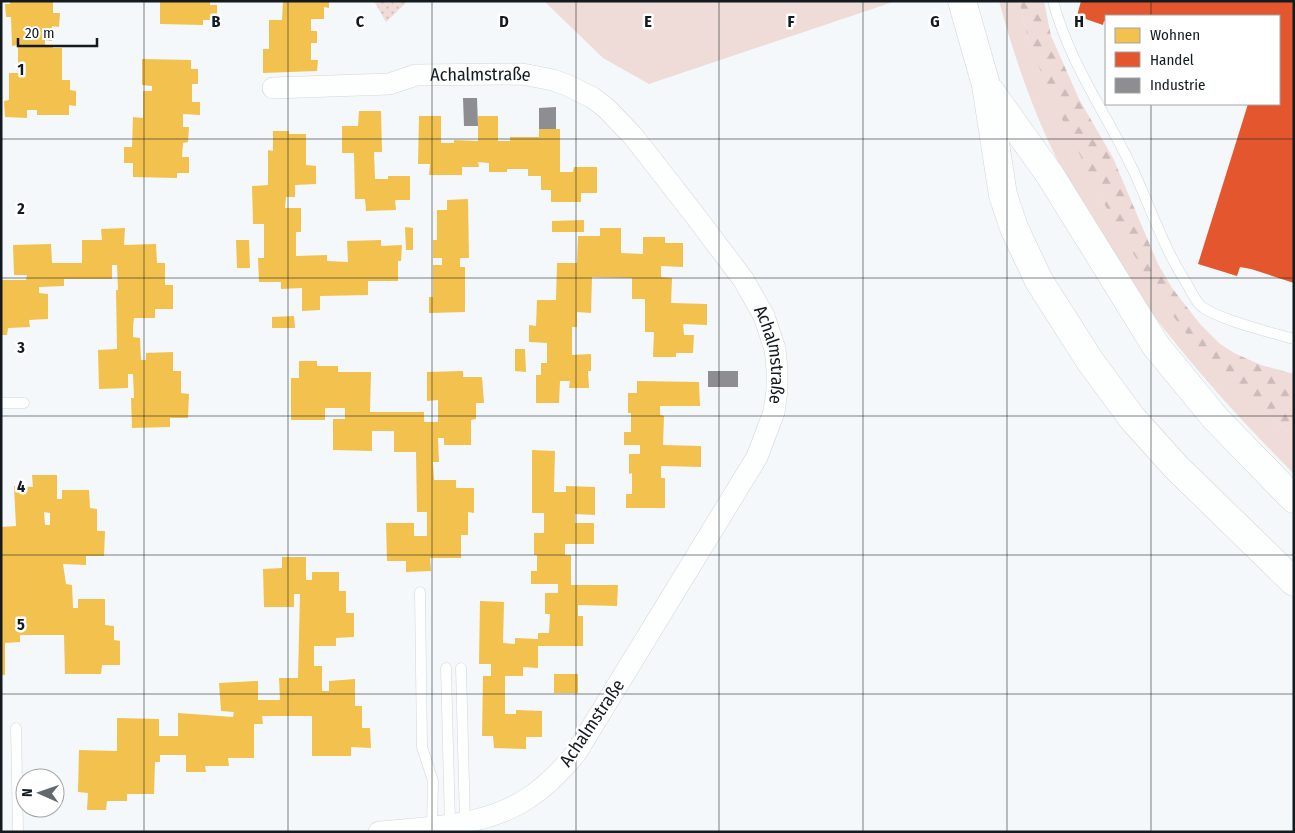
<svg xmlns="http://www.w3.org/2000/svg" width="1295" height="833" viewBox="0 0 1295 833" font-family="'Fira Sans Condensed',sans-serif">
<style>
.green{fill:#efdbd8}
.forest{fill:url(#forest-firs)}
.garden{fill:url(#garden-dots)}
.homes{fill:#f2c14e;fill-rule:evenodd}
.shops{fill:#e4572e}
.industry{fill:#8d8d92}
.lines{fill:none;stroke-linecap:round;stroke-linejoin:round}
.lane-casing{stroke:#d0d6d9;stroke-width:11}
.street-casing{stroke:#d0d6d9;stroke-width:22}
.secondary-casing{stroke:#d0d6d9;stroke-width:29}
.lane{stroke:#fdfefe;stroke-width:10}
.street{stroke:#fdfefe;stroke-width:21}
.secondary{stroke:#fdfefe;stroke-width:28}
.grid{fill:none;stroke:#131b20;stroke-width:1;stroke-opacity:0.55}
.labels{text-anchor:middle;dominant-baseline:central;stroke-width:5;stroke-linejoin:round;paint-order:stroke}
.street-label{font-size:18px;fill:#131b20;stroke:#fff}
.grid-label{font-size:16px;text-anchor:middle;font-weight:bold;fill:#131b20;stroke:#fff;stroke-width:5;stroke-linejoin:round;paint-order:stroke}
</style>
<defs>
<pattern id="forest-firs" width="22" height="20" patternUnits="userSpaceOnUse" patternTransform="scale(1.25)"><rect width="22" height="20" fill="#efdbd8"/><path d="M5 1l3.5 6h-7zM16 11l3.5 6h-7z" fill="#ccbbb9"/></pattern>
<pattern id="garden-dots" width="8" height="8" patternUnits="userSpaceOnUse" patternTransform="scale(1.25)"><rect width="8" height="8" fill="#efdbd8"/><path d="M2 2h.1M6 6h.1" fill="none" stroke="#ccbbb9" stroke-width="1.8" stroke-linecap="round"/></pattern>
</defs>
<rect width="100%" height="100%" fill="#f4f8fa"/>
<path class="green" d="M544,1H896L649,84L603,58Z
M999,1H1019L1028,39L1106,207L1268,416L1294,435V474C1200,379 1109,273 1053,151C1030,103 1013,52 999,1Z"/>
<path class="forest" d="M1019,1H1044L1051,36L1079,99L1113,158L1158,264L1172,288L1200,324L1220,344L1234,353L1261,365L1294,374V435L1268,416L1200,352L1159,297L1106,207L1052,99L1028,39Z"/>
<path class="garden" d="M374,1H408L386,22Z"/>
<path class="homes" d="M10,1H53V13H60L59,27L52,26V41L45,40V45H53V48H62V80H70V90L76,91V106L69,105V115H37V110H27V118L5,117L4,101L9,100V73H18V45L12,46L11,17H6L5,4H10Z
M160,1H210V5H217V20H203V25L160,24Z
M283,1H329V8L324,7V19H311V31H317V43H311V60H318L317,71L263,73V49H269V20H282Z
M142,59L191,60V69H198V84H192V102H200V115L183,114V127H189L188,142L183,143L182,157H189V173H177V178L133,177V163H124V147H132L133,117L143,118V91H152V86L142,85Z
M359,111H381L382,152H374L375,179H388V176H410V200H395L396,210L366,211L365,199H355L354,153H342V126H358Z
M419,116H441V143H454V140L478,141V116H498V141H510V137H539V129H560V172H573L574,167H597V193H581V202H551V190H541V176H528V169H507V172H489V163L478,162L479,167H462V175H429L430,164H418Z
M273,131H289V134H306V165L316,166V184L295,185V197H286L285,208H301V232H296V256L327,255V261L348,262L347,241L381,240V246L402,245L401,261H398V281H368V295L320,296V310L302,311V288L281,289V282H259L258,258H264V224H253L252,186L268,185V150L273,151Z
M468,199L469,258H460V267H465V312L429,313V297H433V265H442V258H433V240H437V210H447V200Z
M584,220V232H552V221Z
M405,227L413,228V250H406Z
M125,228L124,245L156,244L157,263H165V285H173V309H155V318H134L133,327V337L140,338L141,360H146V353L173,352V371H181V393L189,394L188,418H170V427L132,428L131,398H134L133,374H128V388L99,389L98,350L117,349L116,290H118L117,265H112V279H64V286L39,287V293L48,294V319L29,320L30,327L8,328L7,335H1V280H26L27,275H14L13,245L51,244L52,263H82V240H102L101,229Z
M600,228H621V253L643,254V237H665V243H683V267L661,266V277L672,278L671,303L707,304V325L683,324L684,335H694L693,353H676V357H653L654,332H645V299H632V278L592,277L591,313L577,312V327H572V355L591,354V371H588L589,388H569L570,381H560L559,403H536V375H541V363H547V343L529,342V325L536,326L537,300H556L557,263H577L578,236H600Z
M236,240H249L250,268H237Z
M294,316L295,328H272V317Z
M515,349H525L526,372L515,371Z
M299,361H317V366H338V372H371L370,412H424V422H438V400L427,401V372L463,371V377H482L484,403H476V419L471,420V445H444V438H438L439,462H433L434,480H456V488H474V513L468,512V535H461V558H430L431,571L406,572V561H387L386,523H414V536H427V512H417L416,452H394V431H372V451L333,450V419H345V408H325V420H291V378H299Z
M637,381L699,382L700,406H660V415L664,416L663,445L701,446V467L661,466V478H665V508H626V494H632V473L629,474V454H640V445H624V432H631V413H628V393H637Z
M532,450L555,451L554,492H566V486L595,487V515L575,514V523H594V544H565V555H571V585H618L617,606L578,605V616H583V646H538V668L523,667V676H505V714H516V710L542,711V737H526V749L494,748L493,736H482L483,676H491V664H479L480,601L504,602L503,643L515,644V638L538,639V633H549L550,614H545V593H558V584H531V571H537V555H534V533H544V513H532Z
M32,475H57V499H62V490H89L90,508L97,509V531H105L104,556H86V565L63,564L66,584L72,585L73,608H78V599H105V625L114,626V640L120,641V665H102L101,674H65L64,635H20V642L5,643V675H1V527L16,526L14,486L33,487ZM44,512L50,513V525H45Z
M282,557H306V580H312V572H339V591H346V613H354V637L336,638V646H314V666H322V691H329V681L355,679V706H362V728H370L371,748L351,747V756H312V716H262L263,724H254V758H228L229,766H205L206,772H186V755H160V762H155L154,794H127V801H107L106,810H87L88,793L78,792L79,750L117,751V718L159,719V736H178V713L233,717L234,712L221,711L219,683L258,681V700H280L279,678H298L300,594H294V607H264L263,569L282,568Z
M554,674H578V693H554Z"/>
<path class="shops" d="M1081,1H1294V283L1251,269L1240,267L1237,276L1198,264L1248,104H1279V16H1106V22L1104,21L1103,25L1077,16Z"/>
<path class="industry" d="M463,98H477L478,126H464Z
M556,107V129H539V108Z
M708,371H738V387H708Z"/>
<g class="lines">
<defs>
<path id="lane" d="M1053,1C1070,65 1107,114 1134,172C1151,209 1164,249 1187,284C1191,291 1194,298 1199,304C1211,318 1273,333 1294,339
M1,403H24
M420,592L422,747L433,781L432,826
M446,668L450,824
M461,668L465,822
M16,728L18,832"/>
<g id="street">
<path id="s1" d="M273,88L389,84L416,75L522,74L553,80L567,85L593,98L606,108L633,136L693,213L743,279L764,316L775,349L777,369V390L774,412L757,457L576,753C562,770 547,786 528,798C486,827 428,827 379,832"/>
</g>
<path id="secondary" d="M962,1L986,85L1003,195L1014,228L1039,281L1090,361L1132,418L1176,467L1294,582
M990,91L1050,175L1156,346L1216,419L1294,499"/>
</defs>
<use href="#lane" class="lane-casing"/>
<use href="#street" class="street-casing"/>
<use href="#secondary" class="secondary-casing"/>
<use href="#lane" class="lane"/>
<use href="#street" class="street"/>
<use href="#secondary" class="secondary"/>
</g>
<path class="grid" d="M144,1V832M288,1V832M432,1V832M576,1V832M719,1V832M863,1V832M1007,1V832M1151,1V16M1151,104V832M1,139H1294M1,278H1294M1,416H1294M1,555H1294M1,694H1294"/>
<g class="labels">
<g class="street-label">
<text stroke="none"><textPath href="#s1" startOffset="209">Achalmstraße</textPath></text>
<text stroke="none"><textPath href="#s1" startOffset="644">Achalmstraße</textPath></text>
<text transform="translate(592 723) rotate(-56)">Achalmstraße</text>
</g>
</g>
<g class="grid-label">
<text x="216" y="27">B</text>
<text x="360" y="27">C</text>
<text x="504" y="27">D</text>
<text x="648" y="27">E</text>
<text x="791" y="27">F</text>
<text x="935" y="27">G</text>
<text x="1079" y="27">H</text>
<text x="21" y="75">1</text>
<text x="21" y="214">2</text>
<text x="21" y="353">3</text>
<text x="21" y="492">4</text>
<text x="21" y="630">5</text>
</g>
<rect width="1295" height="833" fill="none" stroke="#131b20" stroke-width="5"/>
<rect x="1105" y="15" width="175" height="90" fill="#ffffff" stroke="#a1a4a6"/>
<rect x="1115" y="28" width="25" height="15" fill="#f2c14e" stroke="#a1a4a6"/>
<text x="1150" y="40" font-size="15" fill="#131b20">Wohnen</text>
<rect x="1115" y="52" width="25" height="15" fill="#e4572e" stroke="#a1a4a6"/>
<text x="1150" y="65" font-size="15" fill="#131b20">Handel</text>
<rect x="1115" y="78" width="25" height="15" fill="#8d8d92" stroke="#a1a4a6"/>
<text x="1150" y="90" font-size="15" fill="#131b20">Industrie</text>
<g transform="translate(40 793) rotate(272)"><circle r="24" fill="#ffffff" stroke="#a1a4a6"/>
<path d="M0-4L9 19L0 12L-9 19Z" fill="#62686c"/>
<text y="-8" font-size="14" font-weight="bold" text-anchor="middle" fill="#131b20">N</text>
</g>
<path d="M18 38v8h79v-8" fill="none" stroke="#131b20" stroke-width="2.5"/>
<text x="25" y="38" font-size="15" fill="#131b20" stroke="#ffffff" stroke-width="4" paint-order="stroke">20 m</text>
</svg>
